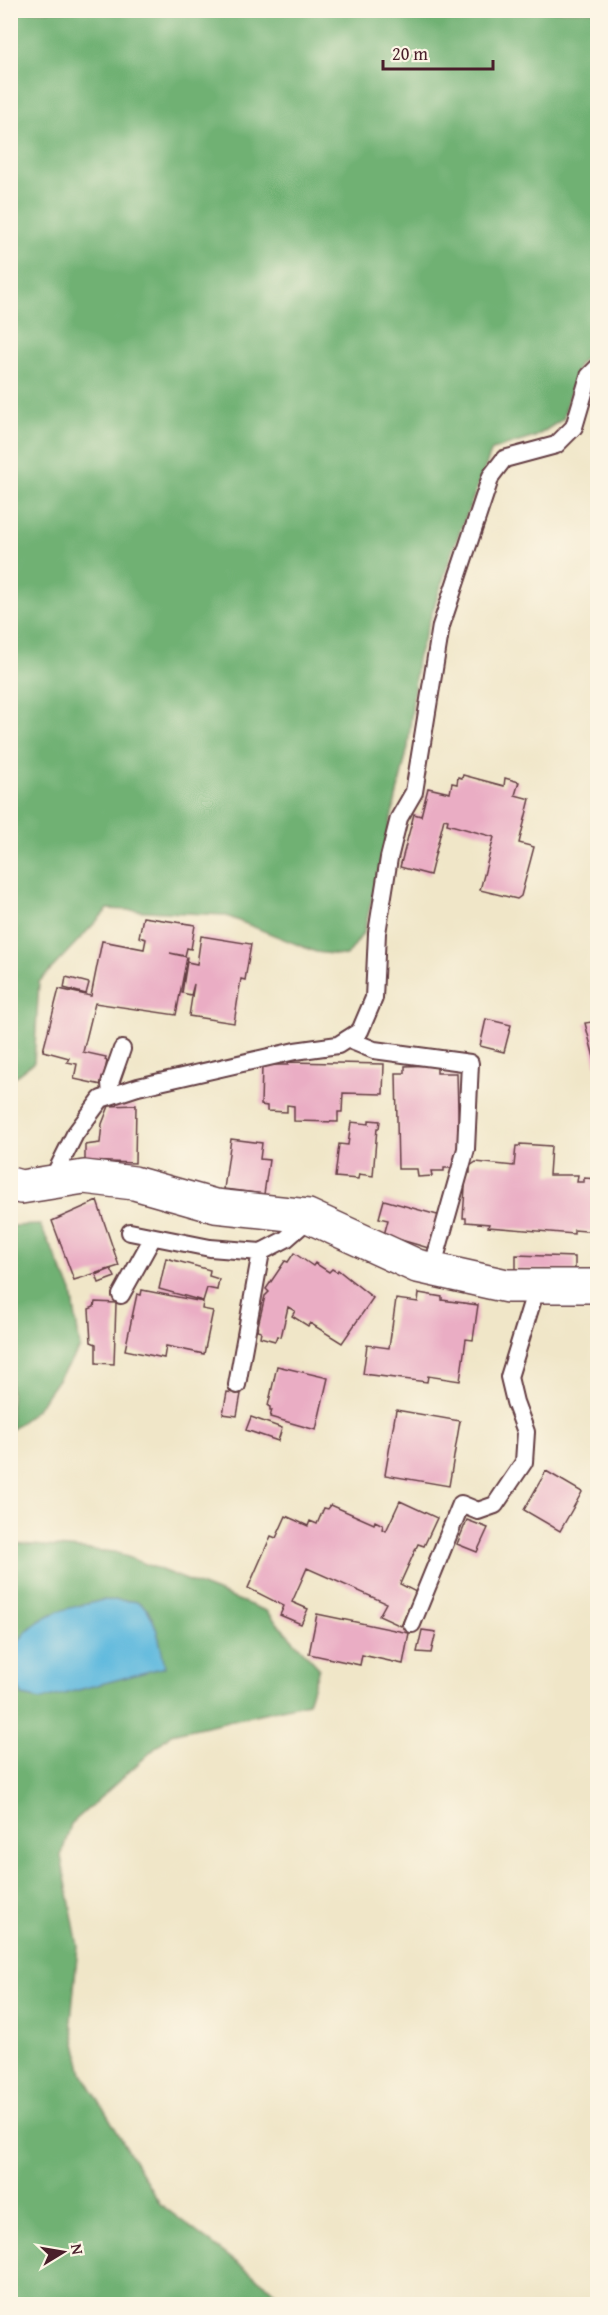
<svg xmlns="http://www.w3.org/2000/svg" width="608" height="2315" viewBox="0 0 608 2315" font-family="'Gentium Book Plus',serif">
<style>
.forest{fill:#70b173;stroke:#5d684f;stroke-width:1.5}
.water{fill:#61bade;stroke:#566c84;stroke-width:1.5}
.building{fill:#eaadc4}
.lines{fill:none;stroke-linecap:round;stroke-linejoin:round}
.lane-casing{stroke:#633d43;stroke-width:20}
.street-casing{stroke:#633d43;stroke-width:36}
.lane{stroke:#fff;stroke-width:16}
.street{stroke:#fff;stroke-width:33}
</style>
<rect width="100%" height="100%" fill="#fcf5e5"/>
<filter id="ink" filterUnits="userSpaceOnUse"><feTurbulence type="fractalNoise" baseFrequency=".0167" numOctaves="2"/><feDisplacementMap in="SourceGraphic" scale="12" xChannelSelector="R" yChannelSelector="G"/><feConvolveMatrix kernelMatrix="1 2 1 2 8 2 1 2 1" color-interpolation-filters="sRGB"/></filter>
<filter id="wash" filterUnits="userSpaceOnUse"><feTurbulence type="fractalNoise" baseFrequency=".008" numOctaves="4" result="noise"/><feDisplacementMap in="SourceGraphic" scale="24" xChannelSelector="R" yChannelSelector="G"/><feGaussianBlur stdDeviation="1.35" result="paint"/><feColorMatrix in="noise" values="0 0 0 0 0 0 0 0 0 0 0 0 0 0 0 0 0 1.4 0 .05"/><feComposite in="paint" operator="in"/></filter>
<g filter="url(#wash)">
<rect width="100%" height="100%" fill="#f0e6c8"/>
<path class="forest" d="M11,11H597V346L578,365L563,419L535,437L492,450L453,549L417,659L408,747L364,932L347,956L316,952L224,915L108,909L39,982L34,1062L11,1080Z
M40,1225L72,1291L80,1348L37,1409L11,1430V1226Z
M10,1543L115,1552L266,1611L319,1668L308,1703L171,1734L71,1824L61,1856L78,1946L71,2021L83,2074L160,2204L291,2304H11Z"/>
<path class="water" d="M102,1600C113,1601 127,1599 137,1602C156,1608 161,1649 165,1667L41,1700L23,1696C1,1660 16,1631 52,1614C67,1607 86,1605 102,1600Z"/>
<g id="blocks">
<path class="building" d="M463,775L504,786L505,778L519,782L515,795L530,799L519,843L534,847L521,896L517,899L480,890L494,837L447,824L448,820L444,819L430,875L400,867L414,814L421,816L428,788L450,793L452,783L457,784L458,777L462,778Z
M143,917L195,925L191,949L187,948L185,956L170,953L187,957L176,1015L95,1003L83,1052L106,1057L105,1060L107,1061L102,1085L74,1079L77,1064L67,1062L69,1058L43,1051L59,989L91,996L102,941L144,949L146,939L139,937Z
M201,936L251,944L245,980L241,979L234,1023L189,1016L194,984L191,995L182,993L187,962L197,964Z
M66,977L89,983L86,994L64,988Z
M486,1019L511,1025L504,1052L480,1046Z
M598,1021V1069H597L585,1023Z
M288,1062L384,1064L383,1094L343,1093L342,1112H338V1122L294,1121V1106L287,1105V1112L267,1111V1106L261,1105L262,1065H288Z
M437,1065V1073H457L459,1147L457,1168H444V1171H431L432,1176L418,1177L417,1169H398L396,1073H405V1066Z
M136,1105L135,1163L85,1161V1145L100,1143L102,1124L109,1106Z
M369,1120L380,1121L379,1128H377L373,1176L359,1174L358,1179L335,1177L339,1144L348,1145L351,1122L369,1124Z
M231,1139L262,1143L260,1159L269,1160L264,1194L224,1189Z
M520,1144L551,1146L549,1175H578L577,1182H584V1178L598,1179V1232L574,1230V1234L488,1227L489,1224L466,1222V1218H463L466,1173H470V1166L476,1162L514,1166L516,1146H520Z
M384,1200L441,1216L432,1249L384,1235L388,1220L379,1218Z
M97,1201L119,1266L74,1280L52,1221Z
M294,1253L313,1266L315,1263L329,1272L332,1269L337,1272L338,1270L373,1298L342,1343L310,1323L308,1326L292,1316L295,1311L288,1307L281,1337L277,1336L275,1341L260,1337L261,1331L257,1330L265,1296L269,1292L266,1289L285,1261L288,1262Z
M516,1255L575,1257V1271L516,1270Z
M166,1258L210,1270L209,1276L219,1279L217,1290L207,1288L203,1301L159,1289Z
M111,1269L115,1277L99,1283L96,1275Z
M142,1290L203,1302L202,1309L213,1311L204,1354L166,1346L164,1358L125,1350L137,1294L141,1295Z
M419,1293L442,1297V1300L478,1305L473,1340L466,1339L460,1381L428,1376L427,1382L363,1374L367,1345L389,1348L396,1299L418,1302Z
M95,1302L116,1303L114,1364L96,1363V1344L91,1342L89,1309L94,1307Z
M277,1366L328,1378L316,1430L270,1417L272,1410H270V1407L268,1406Z
M227,1392L241,1394L237,1416L223,1414Z
M396,1410L460,1421L449,1486L385,1475Z
M251,1417L282,1428L278,1441L246,1430Z
M546,1471L582,1492L560,1531L524,1510Z
M400,1501L437,1518L424,1546L418,1544L400,1584L416,1592L401,1626L379,1616L386,1603L307,1568L292,1602L308,1609L301,1624L280,1615L284,1606L248,1588L271,1536L276,1538L286,1516L308,1526L310,1521L317,1524L324,1508L328,1509L331,1505L374,1524L375,1521L383,1525L382,1529L386,1531Z
M467,1520L488,1528L477,1552L457,1544Z
M317,1614L409,1633L403,1664L362,1655L360,1665L309,1654Z
M422,1630L436,1632L431,1653L417,1652Z"/>
</g>
</g>
<g filter="url(#ink)">
<use href="#blocks" fill-opacity="0" stroke="#633d43" stroke-width="1.5"/>
<g class="lines">
<defs>
<path id="lane" d="M347,1039L374,1050L470,1063L466,1149L432,1269
M111,1095L110,1083L122,1049
M51,1182L75,1134L101,1099L138,1087L295,1051L338,1045L360,1031L374,998L377,933L389,858L399,818L414,792L441,626L491,476L504,459L556,445L574,427L589,376L598,367
M130,1232L210,1248L261,1252L286,1239L310,1218
M121,1295L153,1237
M237,1385L261,1252
M412,1624L461,1504L478,1511L495,1505L524,1462L526,1432L515,1402L509,1377L537,1286"/>
<path id="street" d="M10,1184L21,1187L84,1177L134,1183L215,1206L308,1216L417,1266L507,1286H598"/>
</defs>
<use href="#lane" class="lane-casing"/>
<use href="#street" class="street-casing"/>
<use href="#lane" class="lane"/>
<use href="#street" class="street"/>
</g>
</g>
<rect width="608" height="2315" fill="none" stroke="#fcf5e5" stroke-width="36"/>
<g transform="translate(63 2252) rotate(79)" stroke="#fcf5e5" stroke-width="4.5" paint-order="stroke">
<path d="M0-4.5L10 22L0 15L-10 22Z" fill="#4a1f2b"/>
<text y="-9" font-size="16" font-weight="bold" text-anchor="middle" fill="#4a1f2b">N</text>
</g>
<path d="M383 60v9h110v-9" fill="none" stroke="#4a1f2b" stroke-width="3"/>
<text x="392" y="60" font-size="18" fill="#4a1f2b" stroke="#fcf5e5" stroke-width="4.5" paint-order="stroke">20 m</text>
</svg>
